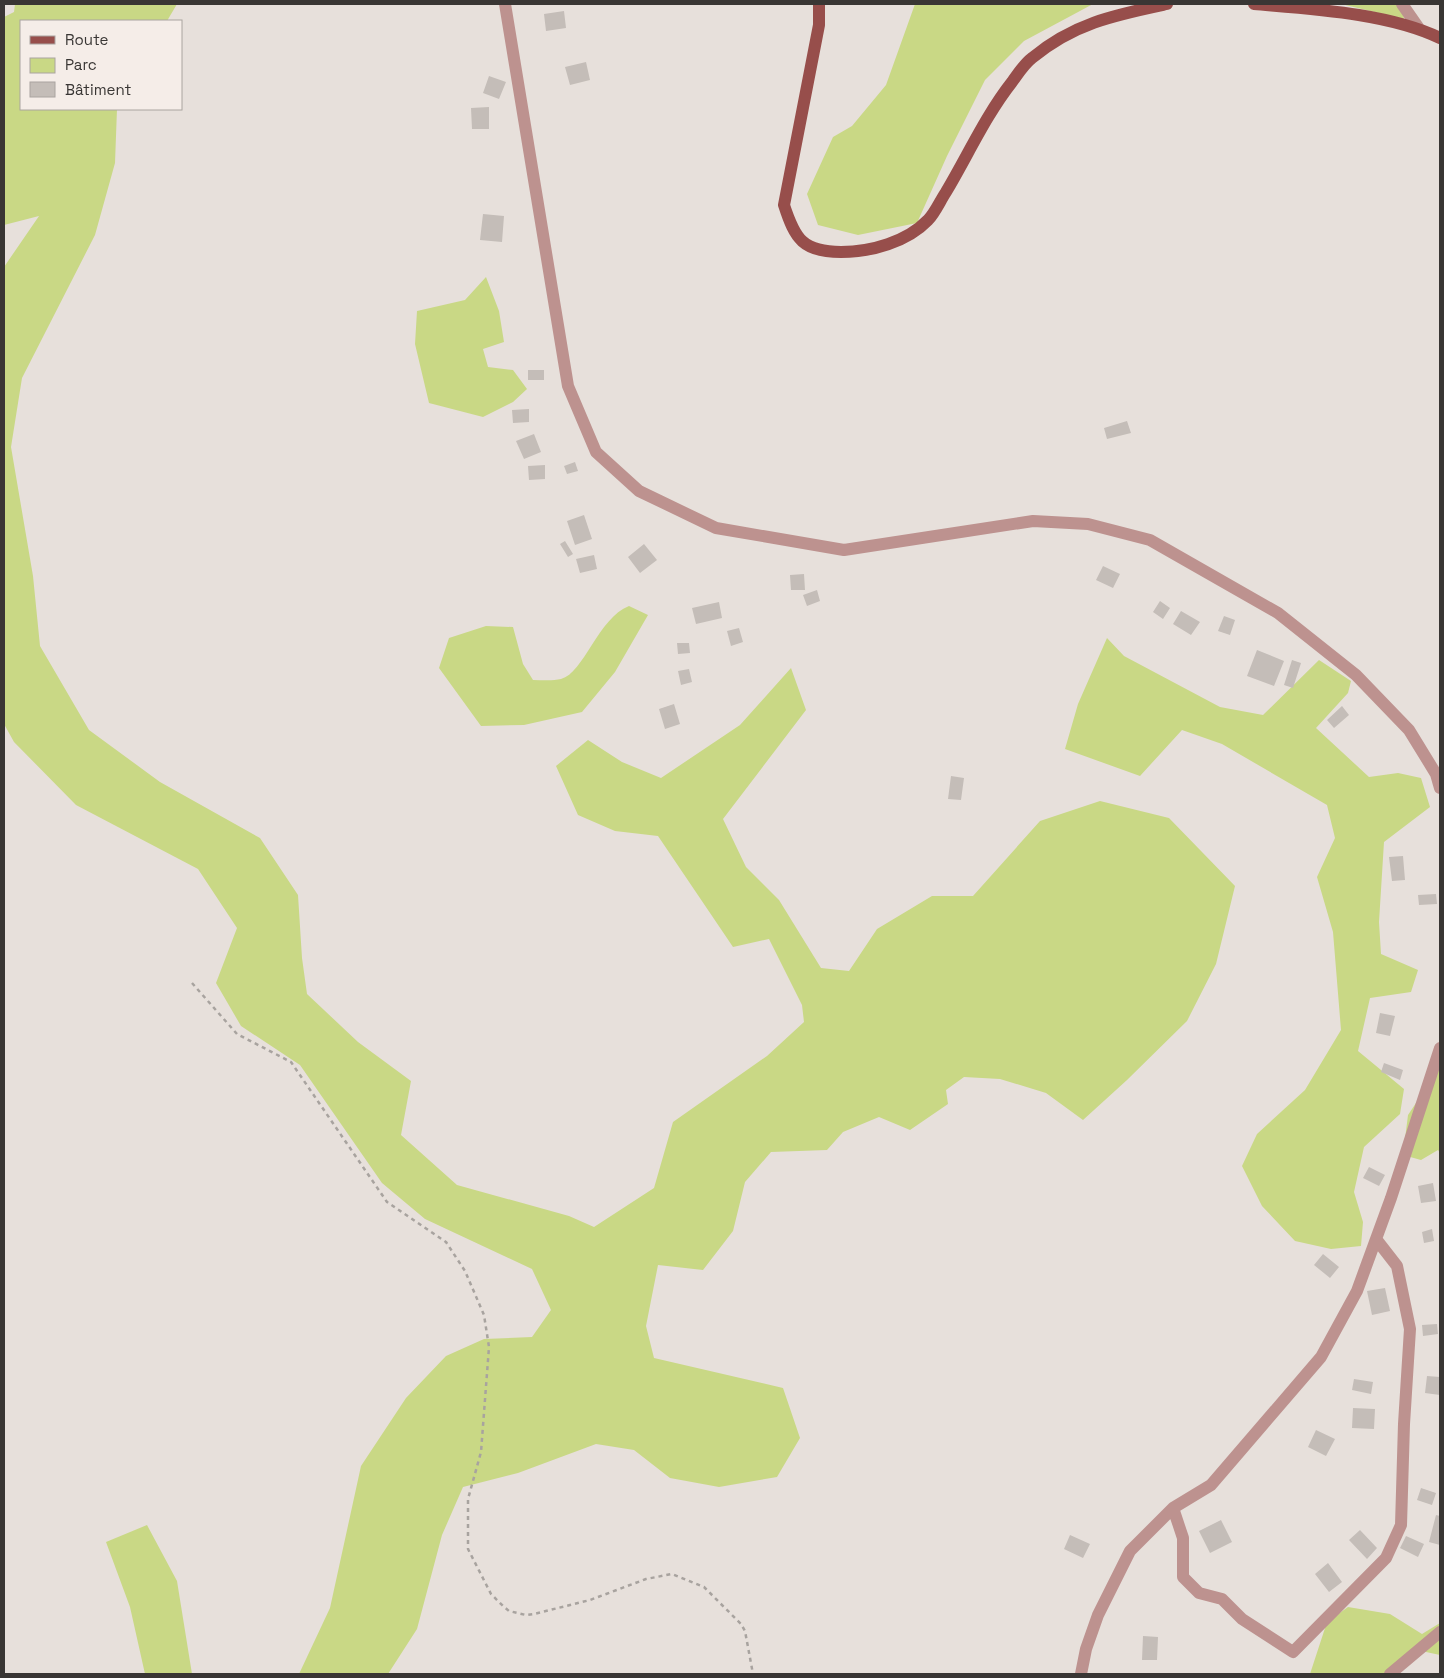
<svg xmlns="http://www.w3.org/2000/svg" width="1444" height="1678" viewBox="0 0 1444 1678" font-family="'Space Grotesk',sans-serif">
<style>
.green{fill:#c9d885}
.building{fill:#c4bdb8}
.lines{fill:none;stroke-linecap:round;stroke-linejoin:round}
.path{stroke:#a8a39f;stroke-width:2.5;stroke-dasharray:4 4;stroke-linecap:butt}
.minor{stroke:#bd928f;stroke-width:12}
.major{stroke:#974e4b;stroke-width:12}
</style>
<rect width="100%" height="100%" fill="#e7e0db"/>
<path class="green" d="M15,4H177L167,21H21V109H117L115,163L95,235L22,378L11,447L33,576L40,646L89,730L160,782L260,838L298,895L302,958L307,994L358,1042L411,1081L401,1135L457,1185L569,1216L594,1227L654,1188L673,1122L767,1056L804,1022L802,1005L769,939L733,947L658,836L615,831L578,815L556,766L588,740L622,762L661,778L740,725L791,668L806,710L723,819L746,867L779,900L821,968L849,971L877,929L932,896H973L1040,821L1100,801L1169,818L1235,886L1216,964L1187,1021L1127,1080L1083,1120L1046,1093L1000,1079L964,1077L946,1090L948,1104L910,1130L879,1117L843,1132L827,1150L771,1152L745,1182L733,1231L703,1270L658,1265L646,1326L654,1358L783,1388L800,1438L777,1477L719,1487L670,1478L634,1450L596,1444L518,1473L463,1487L442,1535L417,1629L388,1674H299L330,1608L361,1466L406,1398L446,1356L484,1339L532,1337L551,1310L532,1269L425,1219L382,1183L300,1065L241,1026L216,983L237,928L198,869L76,805L14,742L4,724V267L39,216L4,225V17L14,12Z
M915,4H1093L1024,41L985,80L947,156L917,223L858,235L818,225L807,194L833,137L852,126L886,85Z
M1341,4H1402L1404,19Z
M486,277L499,311L504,342L483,349L488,367L513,370L527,389L513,402L483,417L429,403L415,344L417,311L465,300Z
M629,606L648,615L615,672L582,712L524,725L481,726L439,668L449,638L486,626L513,627L523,664L533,680C542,680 553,681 561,679C584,673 598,618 629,606Z
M1107,638L1124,656L1220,707L1263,715L1319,660L1351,681L1348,693L1316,728L1369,777L1398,773L1421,778L1430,807L1384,842L1379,922L1381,954L1418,970L1411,992L1370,998L1358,1051L1404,1089L1400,1114L1364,1147L1354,1192L1363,1222L1361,1246L1331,1249L1295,1241L1262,1206L1242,1166L1257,1134L1305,1090L1341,1030L1333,932L1317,877L1335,838L1327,805L1222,744L1182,730L1140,776L1065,749L1078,704Z
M1440,1067V1153L1438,1150L1421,1160L1403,1155L1408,1115Z
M147,1525L177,1581L192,1674H145L130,1607L106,1542Z
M1348,1607L1390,1614L1422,1634L1440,1623V1655L1412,1649L1392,1674H1310L1327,1622Z"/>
<path class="building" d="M564,11L566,28L546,31L544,14Z
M586,62L590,80L570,85L565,67Z
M489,76L506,82L499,99L483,93Z
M489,107V129H472L471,108Z
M483,214L504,216L502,242L480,240Z
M528,370H544V380H528Z
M529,409V422L513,423L512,410Z
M1127,421L1131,433L1107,439L1104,428Z
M534,434L541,452L524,459L516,441Z
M575,462L578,471L567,474L564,466Z
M545,465V479L529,480L528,466Z
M584,515L592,539L575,545L567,521Z
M565,541L573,554L568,557L560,544Z
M644,544L657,560L640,573L628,557Z
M594,555L597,569L580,573L576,559Z
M1103,566L1120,574L1113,588L1096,580Z
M804,574L805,590H791L790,575Z
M817,590L820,601L807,606L803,595Z
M1160,601L1170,608L1163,619L1153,612Z
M719,602L722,618L696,624L692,608Z
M1181,611L1200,622L1191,635L1173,624Z
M1224,616L1235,620L1230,635L1218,631Z
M739,628L743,642L731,646L727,631Z
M677,643H689L690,653L678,654Z
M1257,650L1284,661L1274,686L1247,676Z
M1292,660L1301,663L1293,688L1284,685Z
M689,669L692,682L681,685L678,671Z
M674,704L680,724L665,729L659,709Z
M1342,706L1349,715L1334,728L1327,720Z
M951,776L964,778L961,800L948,799Z
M1403,856L1405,880L1392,881L1389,857Z
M1436,894L1437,904L1419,905L1418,895Z
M1380,1013L1395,1016L1390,1036L1376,1033Z
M1384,1063L1403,1070L1400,1080L1381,1072Z
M1369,1167L1385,1175L1379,1186L1363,1178Z
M1433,1183L1436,1201L1421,1203L1418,1186Z
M1432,1229L1434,1241L1424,1243L1422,1232Z
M1323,1254L1339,1267L1330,1278L1314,1265Z
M1385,1288L1390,1311L1372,1315L1367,1291Z
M1437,1324L1438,1334L1423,1336L1422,1325Z
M1427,1376L1440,1377V1395L1425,1393Z
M1354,1379L1373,1382L1371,1394L1352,1390Z
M1353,1408L1375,1409L1374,1429L1352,1428Z
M1316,1430L1335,1439L1326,1456L1308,1447Z
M1421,1488L1436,1493L1432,1505L1417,1500Z
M1436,1515L1440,1516V1545L1429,1542Z
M1221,1520L1232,1542L1210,1553L1199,1531Z
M1360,1530L1377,1548L1367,1559L1349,1540Z
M1070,1535L1090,1544L1083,1558L1064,1549Z
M1406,1536L1424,1544L1418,1557L1400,1548Z
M1328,1563L1342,1582L1329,1592L1315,1574Z
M1143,1636L1158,1637L1157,1660H1142Z"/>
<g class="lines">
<path class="path" d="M192,983L237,1034L291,1062L387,1202L446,1242L465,1271L484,1315L489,1347L481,1452L468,1499V1549L491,1594L503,1606L509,1611L526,1615L534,1614L590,1600L646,1579L672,1574L704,1587L741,1624L745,1631L753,1674"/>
<path class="minor" d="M505,4L568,386L596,452L639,491L716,528L844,550L1033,521L1088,524L1150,540L1278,613L1356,675L1409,730L1436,774L1440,788
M1402,4L1418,27
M1173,1508L1183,1538V1577L1199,1593L1222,1599L1242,1619L1293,1652L1386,1558L1401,1525L1404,1424L1410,1329L1397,1266L1376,1239
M1081,1674L1086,1649L1098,1615L1130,1551L1173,1508L1211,1485L1321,1357L1357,1291L1391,1198L1440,1048
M1390,1674L1440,1632"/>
<path class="major" d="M819,4V25L784,205C795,239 803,252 841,252C871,252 907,242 928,220C935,213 940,201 946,192C968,155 986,115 1012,82C1018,74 1024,64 1032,58C1074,23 1115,15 1167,4
M1254,4C1312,9 1388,13 1440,38"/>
</g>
<rect width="1444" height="1678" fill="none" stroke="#393634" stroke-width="10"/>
<rect x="20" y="20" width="162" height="90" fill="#f5ede8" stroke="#aaa4a0"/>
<rect x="30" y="36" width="25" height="8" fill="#974e4b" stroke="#aaa4a0"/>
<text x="65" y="45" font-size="15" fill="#393634">Route</text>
<rect x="30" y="58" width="25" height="15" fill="#c9d885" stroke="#aaa4a0"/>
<text x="65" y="70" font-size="15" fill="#393634">Parc</text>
<rect x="30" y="82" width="25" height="15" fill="#c4bdb8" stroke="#aaa4a0"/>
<text x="65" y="95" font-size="15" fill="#393634">Bâtiment</text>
</svg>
